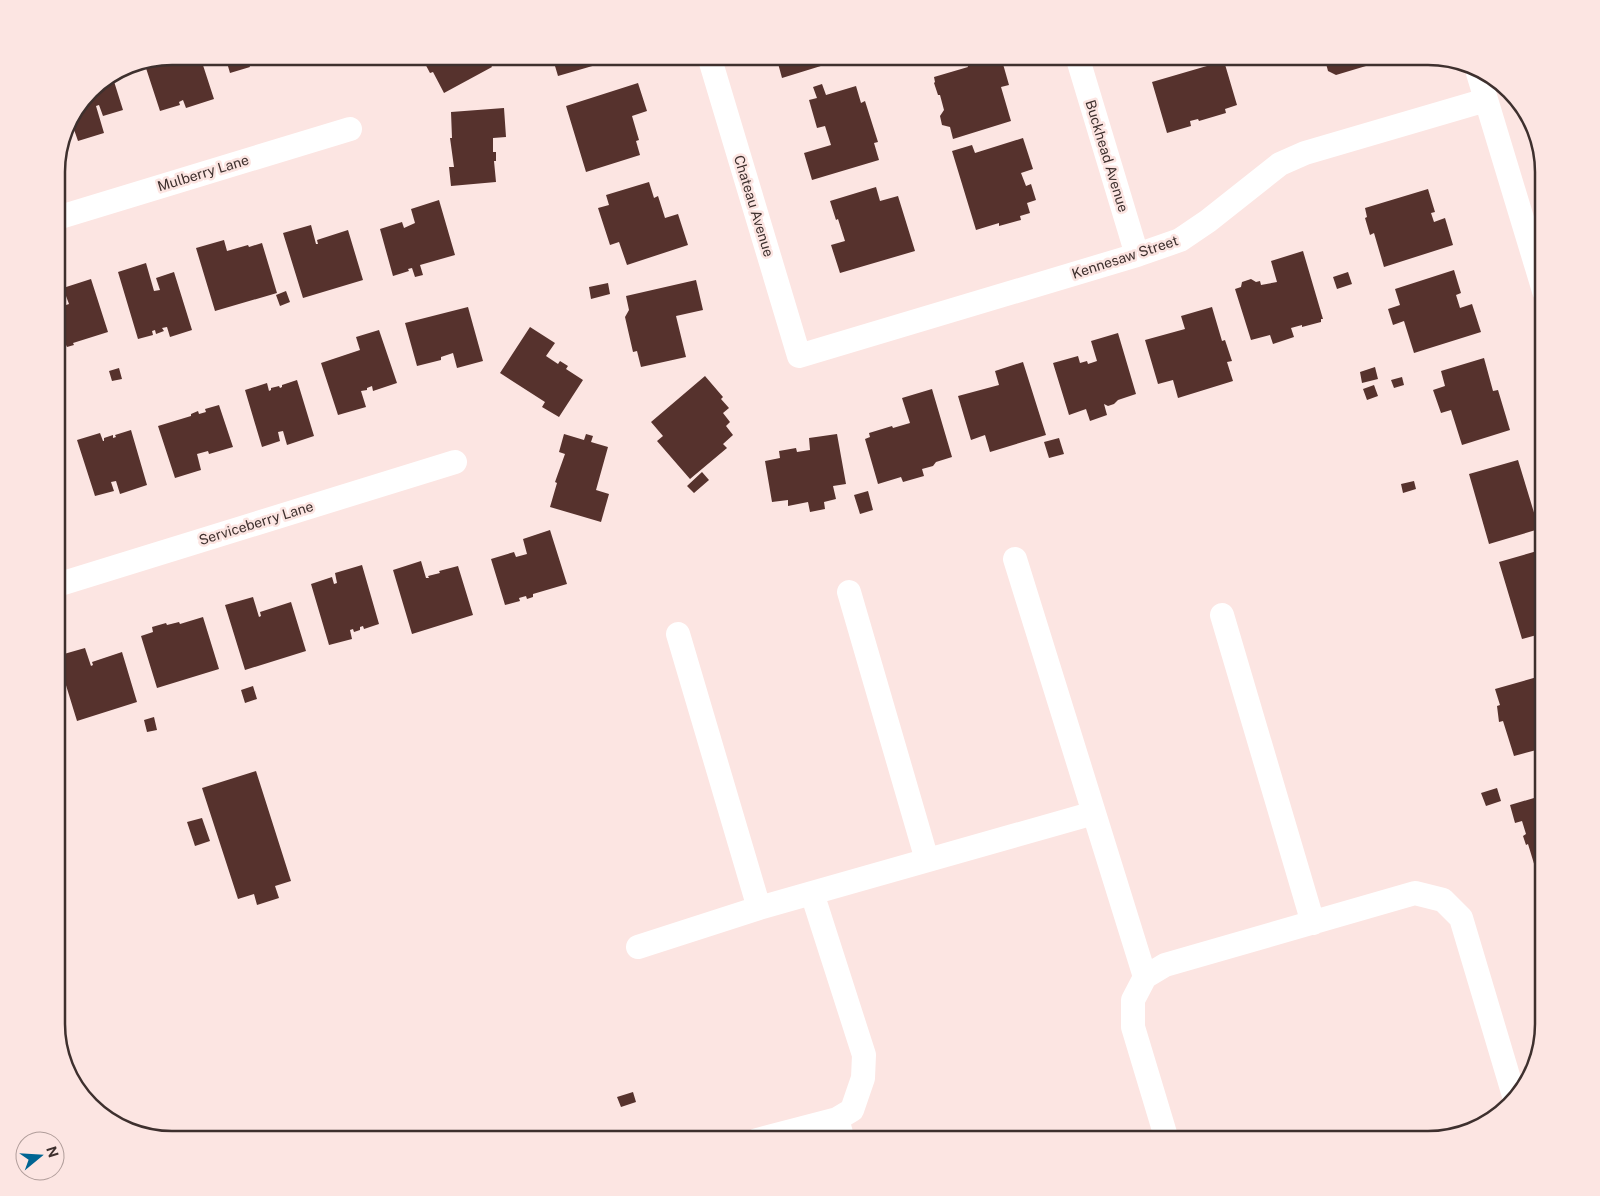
<svg xmlns="http://www.w3.org/2000/svg" width="1600" height="1196" viewBox="0 0 1600 1196" font-family="'Public Sans',sans-serif">
<style>
.building{fill:#56322d}
.lines{fill:none;stroke-linecap:round;stroke-linejoin:round}
.minor{stroke:#fff;stroke-width:24}
.labels{text-anchor:middle;dominant-baseline:central;stroke-width:5;stroke-linejoin:round;paint-order:stroke}
.street-label{font-size:14px;fill:#3e302e;stroke:#fce5e2}
.rim{fill:none;stroke:#3e302e;stroke-width:2.5}
</style>
<rect width="100%" height="100%" fill="#fce5e2"/>
<path class="building" d="M172,56H200L214,99L186,108L183,100L179,102L180,105L160,111L144,62Z
M225,56H270V57L248,62L250,67L230,73Z
M424,56H486L492,67L444,93L433,72L430,73L422,58Z
M552,56H612L613,60L558,76Z
M776,56H850V57L782,78Z
M965,56L1001,57L1009,85L1001,87L1011,121L953,139L950,127L942,125L940,116L944,110L940,95H938L934,83L935,82L934,77L968,67Z
M1324,56H1396V57L1336,75L1328,71Z
M1224,61L1237,105L1225,109L1226,113L1199,121L1198,119L1190,121L1191,126L1167,133L1152,82Z
M112,75L123,110L103,116L99,105L96,106L104,133L78,141L70,118L95,85Z
M638,83L647,111L632,116L639,140L636,141L640,155L586,172L566,106Z
M822,84L826,95L856,86L861,103L865,101L878,142L874,143L879,160L812,180L804,153L831,145L825,126L817,128L809,100L817,98L813,87Z
M504,108L506,137L493,138V152H496V161H494L496,182L451,186L449,167H454L450,138H452L451,112Z
M1023,138L1033,169L1021,173L1026,186L1031,184L1036,200L1027,203L1030,213L1020,216L1021,220L999,226V223L976,230L952,151L972,145L975,153Z
M649,182L654,198L658,196L665,218L678,214L688,245L627,265L619,242L610,245L598,208L609,205L606,195Z
M876,187L880,201L898,196L915,251L840,273L831,245L845,241L838,219L836,220L830,201Z
M1428,189L1435,212L1431,213L1434,222L1445,218L1453,245L1384,267L1374,233L1370,235L1365,218L1367,217L1365,208Z
M439,200L455,255L420,265L423,275L415,277L412,268L408,269L409,271L393,276L380,229L402,222L404,228L415,223L411,209Z
M311,225L316,244H318L317,240L348,230L363,280L303,298L283,233Z
M224,240L227,251L248,245L249,247L262,243L277,293L215,311L196,248Z
M1303,251L1323,319H1321V322L1302,327V325L1291,328L1294,337L1273,344L1270,335L1251,340L1235,289L1241,287L1242,282L1251,279L1256,282L1260,281L1261,285L1277,282L1271,261Z
M146,263L154,291L160,290L156,278L174,272L192,330L170,337L167,327L162,328L164,331L156,334L155,330L152,331L153,335L138,339L118,272Z
M1454,270L1461,293L1456,295L1460,308L1472,304L1481,332L1414,353L1404,321L1393,325L1388,309L1400,305L1395,289Z
M1348,272L1352,284L1337,289L1333,277Z
M91,279L108,332L73,343L74,345L67,347L66,345L61,347V349L57,350V308L69,304L63,288Z
M696,280L703,310L676,316L686,357L641,367L637,351L633,352L625,317L629,310L626,296Z
M608,283L610,294L591,299L589,287Z
M286,291L290,302L280,306L276,295Z
M468,307L483,361L457,368L453,353L441,357V360L417,366L405,323Z
M1212,307L1222,341L1225,340L1232,361L1227,362L1233,381L1178,398L1173,380L1158,384L1145,340L1185,329L1181,316Z
M530,327L555,343L546,356L558,364L560,361L568,366L566,369L583,380L559,417L542,407L545,402L500,373Z
M379,330L397,383L373,391L372,386L367,388V390L361,391L366,407L338,415L321,363L360,350L356,337Z
M1118,333L1136,394L1118,400L1114,404L1108,406L1104,404L1107,415L1090,421L1086,409L1069,415L1053,363L1078,356L1080,363L1087,361L1088,364L1097,361L1091,341Z
M1484,358L1493,391L1498,390L1510,430L1462,445L1451,410L1441,413L1433,390L1445,386L1441,371Z
M1023,362L1046,435L990,452L985,435L971,440L958,396L999,385L995,371Z
M1375,367L1378,379L1362,383L1360,372Z
M119,368L122,379L112,381L109,371Z
M705,376L723,397L721,399L729,408L723,413L730,422L726,426L733,435L723,444L727,448L690,479L657,441L663,436L651,422Z
M1402,377L1404,385L1394,388L1391,380Z
M297,380L314,436L287,445L283,431L278,432L280,441L262,447L245,390L267,383L269,391L271,390V388L279,386L280,388L282,387V385Z
M1374,385L1378,396L1367,400L1363,389Z
M932,389L952,457L936,462L933,466L922,469L924,476L903,482L901,477L878,484L865,439L870,437L869,433L892,426L893,428L910,423L902,398Z
M219,405L233,447L209,454L208,451L197,454L201,470L175,478L158,426L191,416V414L198,411L199,414L206,412L205,409Z
M131,430L147,485L120,494L116,481L111,482L114,491L95,496L77,440L100,433L103,441H104V438L113,435V438L116,437L115,435Z
M564,434L584,440L586,434L593,436L591,442L608,447L596,490L609,494L601,522L550,507L557,483L555,482L565,454L559,452Z
M837,434L846,484L833,486L836,499L824,502L825,509L810,512L808,502L788,506V500L772,502L765,461L780,458L779,451L796,448L797,452L810,450L809,438Z
M1059,438L1064,454L1049,458L1044,442Z
M1518,460L1539,529L1489,544L1469,474Z
M57,472L65,498L57,500Z
M702,472L709,480L694,493L687,486Z
M1414,481L1416,489L1403,493L1401,484Z
M868,491L873,510L860,514L854,495Z
M550,530L567,584L533,594V597L527,599L526,596L519,598L520,601L505,605L491,559L514,552L516,557L527,554L523,539Z
M1544,549V633L1522,639L1499,562Z
M421,561L426,578H429L428,576L440,573L439,571L458,566L473,615L412,634L393,570Z
M362,565L379,624L364,629L363,626L360,627V630L354,632L353,629L350,630L352,639L329,645L311,584L332,577L334,584L337,583L335,573Z
M253,597L259,617L261,616L260,612L291,602L306,651L245,670L225,605Z
M203,617L219,669L157,688L141,636L153,632L152,627L166,623L167,625L179,622L180,624Z
M85,648L91,666L93,665L92,662L122,652L137,702L77,721L57,656Z
M1544,675V748L1514,756L1503,721L1499,722L1497,706L1500,705L1495,689Z
M253,686L257,699L245,703L241,690Z
M154,717L157,730L147,732L144,720Z
M256,771L291,881L275,886L279,898L257,905L254,894L238,899L202,788Z
M1497,788L1501,801L1486,806L1481,793Z
M1544,795V864L1535,867L1528,844L1526,845L1523,836L1526,834L1522,821L1515,823L1510,805Z
M202,818L210,841L195,846L187,822Z
M633,1092L636,1102L621,1107L617,1097Z"/>
<g class="lines">
<path class="minor" d="M709,56L799,356L1137,255L1180,240L1208,221L1280,164L1305,153L1486,100
M1077,56L1137,255
M1478,73L1544,291
M57,218L350,129
M1015,559L1145,977
M57,585L455,462
M849,592L927,860
M1222,615L1313,923
M678,634L759,908
M638,947L759,908L1094,813
M837,1119L843,1140
M757,1140L837,1119L852,1110L863,1078L864,1055L812,893
M1167,1140L1133,1027V1000L1145,977L1165,965L1415,893L1443,900L1461,918L1515,1099"/>
</g>
<g class="labels">
<g class="street-label">
<text transform="translate(1107 156) rotate(73)">Buckhead Avenue</text>
<text transform="translate(203 173) rotate(-17)">Mulberry Lane</text>
<text transform="translate(754 206) rotate(73)">Chateau Avenue</text>
<text transform="translate(1125 257) rotate(-18)">Kennesaw Street</text>
<text transform="translate(256 523) rotate(-17)">Serviceberry Lane</text>
</g>
</g>
<path d="M0 0H1600V1196H0ZM172 65H1428A107 107 0 0 1 1535 172V1024A107 107 0 0 1 1428 1131H172A107 107 0 0 1 65 1024V172A107 107 0 0 1 172 65Z" fill="#fce5e2" fill-rule="evenodd"/>
<path class="rim" d="M172 65H1428A107 107 0 0 1 1535 172V1024A107 107 0 0 1 1428 1131H172A107 107 0 0 1 65 1024V172A107 107 0 0 1 172 65Z"/>
<g transform="translate(40 1156) rotate(72)"><circle r="24" fill="#fce5e2" stroke="#b09d9a"/>
<path d="M0-4L9 19L0 12L-9 19Z" fill="#006593"/>
<text y="-8" font-size="14" font-weight="bold" text-anchor="middle" fill="#3e302e">N</text>
</g>
</svg>
